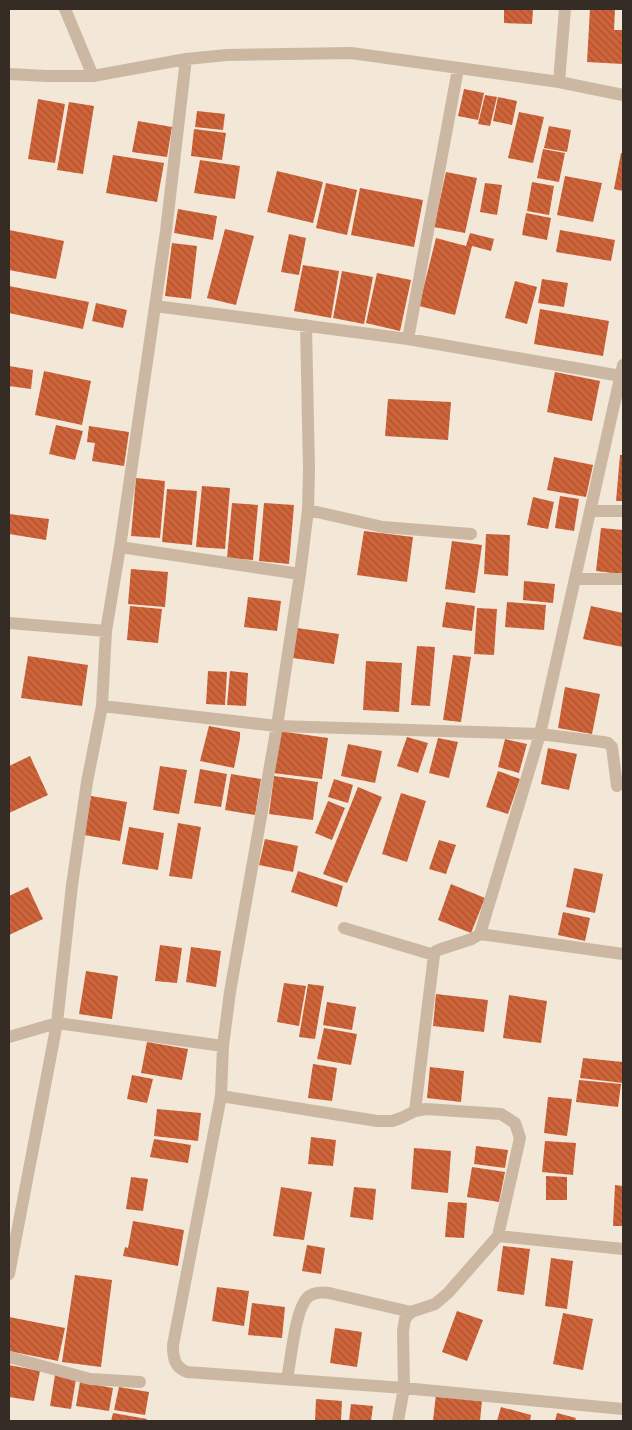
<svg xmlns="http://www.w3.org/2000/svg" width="632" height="1430" viewBox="0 0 632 1430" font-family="Montserrat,sans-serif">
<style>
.building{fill:url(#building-back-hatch)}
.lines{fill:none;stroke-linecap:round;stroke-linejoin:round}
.service{stroke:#ccb7a3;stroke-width:12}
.minor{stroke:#ccb7a3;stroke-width:12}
</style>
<defs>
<pattern id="building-back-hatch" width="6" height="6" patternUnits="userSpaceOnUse" patternTransform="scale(1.25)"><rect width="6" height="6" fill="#cf643a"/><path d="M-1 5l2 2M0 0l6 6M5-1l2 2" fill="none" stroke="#a95331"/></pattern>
</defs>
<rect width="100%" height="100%" fill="#f3e7d8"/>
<path class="building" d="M504,9H533L532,24L504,23Z
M590,9H615L614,30H623V64L587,62Z
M464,89L484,93L478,120L458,116Z
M485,95L497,97L490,126L478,124Z
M498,97L517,101L512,125L493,121Z
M38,99L65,104L55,163L28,159Z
M69,102L94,106L83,174L57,170Z
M197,111L225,114L223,130L195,127Z
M519,112L544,117L533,163L508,158Z
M138,121L172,127L167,157L132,152Z
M549,126L571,130L567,152L544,148Z
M194,129L226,133L222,160L191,156Z
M543,149L565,153L559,182L537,178Z
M621,153H623V191L614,189Z
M113,155L164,163L157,202L106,193Z
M200,160L240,166L235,199L194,193Z
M277,171L323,182L313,223L267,212Z
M446,172L477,178L465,233L434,227Z
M565,176L602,183L593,222L557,215Z
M532,182L554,186L549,215L527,211Z
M326,183L357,190L347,235L316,228Z
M485,183L502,185L497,215L480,212Z
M360,188L423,200L414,247L351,235Z
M178,209L217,216L213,240L174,233Z
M526,213L551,218L547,240L522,235Z
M225,229L254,236L236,305L207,298Z
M9,230L64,241L56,279L9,270Z
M560,230L615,240L611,261L556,252Z
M470,233L494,239L491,251L472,246L455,315L419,306L436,238L466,246Z
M289,234L306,238L299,275L281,272Z
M172,243L197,246L191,299L165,296Z
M303,265L339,271L331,318L294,311Z
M342,271L373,277L364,324L333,318Z
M377,273L411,280L400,331L366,323Z
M542,279L568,283L564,307L538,303Z
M515,281L537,287L527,324L505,318Z
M9,286L89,302L83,329L9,313Z
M96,303L127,310L123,328L92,321Z
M540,309L609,321L603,356L534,344Z
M9,366L33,370L31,389L9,386Z
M44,371L91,381L82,425L35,415Z
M555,372L600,381L592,421L547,412Z
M388,399L451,402L448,440L385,436Z
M56,425L83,431L75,460L49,454Z
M89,426L129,432L124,466L92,461L95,443L87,442Z
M620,455H623V501H616Z
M554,457L593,465L586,497L547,490Z
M136,478L165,481L160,538L131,536Z
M202,486L230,488L225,549L196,547Z
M167,489L197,491L192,545L162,542Z
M560,496L579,499L574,531L555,528Z
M533,497L554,502L548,529L527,525Z
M232,503L258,505L253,560L227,558Z
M264,503L294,505L289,564L259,561Z
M9,514L49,519L46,540L9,534Z
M601,528L623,530L622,574L596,571Z
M364,531L413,537L407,582L357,575Z
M486,534L510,535L508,576L484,574Z
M452,541L482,545L475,593L445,589Z
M131,569L168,572L165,607L128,604Z
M524,581L555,584L553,603L523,600Z
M248,597L281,601L277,631L244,627Z
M446,602L475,606L472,631L442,627Z
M507,602L546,605L544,630L505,627Z
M130,606L162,609L158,643L127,640Z
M591,606L623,613V647L583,639Z
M477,608L497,609L494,655L474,654Z
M297,628L339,634L334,664L293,658Z
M417,646L435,647L430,706L411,705Z
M453,655L471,657L461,722L443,720Z
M28,656L88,665L82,706L21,698Z
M366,661L402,663L399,712L363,710Z
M208,671L227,672L225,705L206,704Z
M230,671L248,673L246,706L227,705Z
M565,687L600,694L592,734L558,728Z
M209,726L240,732V738L234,768L200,761Z
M279,731L328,738L322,779L273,773Z
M407,737L428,743L418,773L397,766Z
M438,738L458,742L449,778L429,773Z
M505,739L527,744L519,773L498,767Z
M348,744L382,751L375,783L341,776Z
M548,748L577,754L569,790L541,784Z
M30,756L48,795L9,813V766Z
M160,766L187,770L179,814L153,810Z
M200,769L227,774L221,807L194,803Z
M498,771L520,779L508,814L486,807Z
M231,774L261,779L255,815L225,810Z
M274,776L318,782L313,820L269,814Z
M334,779L353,785L348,803L328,797Z
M358,787L382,797L347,883L323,874Z
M401,793L426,801L407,862L382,854Z
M91,796L127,802L120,841L84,835Z
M328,801L345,808L332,840L315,833Z
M178,823L201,827L192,879L169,876Z
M129,827L164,833L158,870L122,864Z
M265,839L298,846L293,872L259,865Z
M439,840L456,845L446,874L429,869Z
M574,868L603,874L595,913L566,907Z
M298,871L343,886L337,907L291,892Z
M451,884L485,898L471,933L438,920Z
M28,887L43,919L9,935V896Z
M563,912L590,918L585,941L558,935Z
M160,945L182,948L177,983L155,981Z
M191,947L221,951L216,987L186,982Z
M86,971L118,976L112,1019L79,1014Z
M284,983L306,986L299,1026L277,1022Z
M308,984L324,986L315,1039L299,1037Z
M436,994L488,1000L484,1032L433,1026Z
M509,995L547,1001L541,1043L503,1038Z
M327,1002L356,1007L352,1030L323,1025Z
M324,1028L357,1034L351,1065L317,1059Z
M147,1042L188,1049L182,1080L141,1073Z
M583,1058L623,1062V1083L580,1078Z
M313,1064L337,1068L332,1101L308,1098Z
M430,1067L464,1071L461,1102L427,1098Z
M132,1075L153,1079L147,1103L127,1099Z
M579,1080L621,1084L618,1107L576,1102Z
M548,1097L572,1099L567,1136L544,1133Z
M157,1109L201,1113L198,1141L154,1136Z
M311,1137L336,1140L333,1166L308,1164Z
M154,1139L191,1145L188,1163L150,1157Z
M545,1141L576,1143L573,1175L542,1172Z
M476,1146L508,1150L505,1168L474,1164Z
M414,1148L451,1151L448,1193L411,1189Z
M472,1167L505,1172L499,1202L467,1197Z
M546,1176L567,1177V1200H546Z
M131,1177L148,1179L143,1211L126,1209Z
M615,1185L623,1186V1226H613Z
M281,1187L312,1192L304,1240L273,1236Z
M354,1187L376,1189L373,1220L350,1217Z
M448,1202L467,1203L464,1238L445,1237Z
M133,1221L184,1230L178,1266L123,1256L125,1247L128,1248Z
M307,1245L325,1248L321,1274L302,1271Z
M503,1246L530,1249L524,1295L497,1291Z
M551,1258L573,1261L567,1309L545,1306Z
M75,1275L112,1280L101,1367L62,1362Z
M217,1287L249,1291L244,1326L212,1321Z
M252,1303L285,1307L282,1338L248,1335Z
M457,1311L483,1320L467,1361L442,1352Z
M563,1313L593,1319L583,1370L553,1364Z
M9,1317L65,1328L58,1361L9,1351Z
M335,1328L362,1332L357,1367L330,1363Z
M9,1365L40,1371L34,1401L9,1397Z
M55,1375L76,1379L71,1409L50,1406Z
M80,1382L113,1388L109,1411L76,1406Z
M119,1387L149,1392L145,1415L114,1410Z
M436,1394L482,1400L480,1421H433Z
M316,1399L342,1401L341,1421H315Z
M351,1404L373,1406L371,1421H349Z
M501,1407L531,1415L530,1421H497Z
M113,1413L147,1419L146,1421H111Z
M557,1413L576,1418L575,1421H555Z"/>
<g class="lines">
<path class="service" d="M65,9L93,76
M559,82L565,9"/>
<path class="minor" d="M9,74L46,76H93L186,59L227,55L351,53L559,82L623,95
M155,306L408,339L621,376
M306,325L309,470L308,510L300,574L277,726L230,992L223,1046L221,1096L173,1345C173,1357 174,1367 187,1372L404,1388L623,1409
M408,339L458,69
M308,510L383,527L471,534
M591,511H623
M120,547L300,574
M576,579H623
M9,623L106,631
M102,706L277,726L540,734L603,742L608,743L612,747L617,786
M344,928L434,955
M480,934L623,954
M9,1037L57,1023L223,1046
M221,1096L377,1121H392L401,1118L415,1111L426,1109L501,1114L515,1123L520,1138L498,1236L448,1293L435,1304L411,1312L405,1319L403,1331L404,1388L398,1421
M415,1111L434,955L436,951L441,949L472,939L480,934L540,734L623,365
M498,1236L623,1249
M9,1274L57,1023L72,885L87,782L102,706L106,631L120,547L166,231L186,59
M9,1357L90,1379L140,1382
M287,1379C291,1360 295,1310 307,1298C313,1292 321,1292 329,1293L411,1312"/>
</g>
<rect width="632" height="1430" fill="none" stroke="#362c26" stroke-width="20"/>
</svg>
